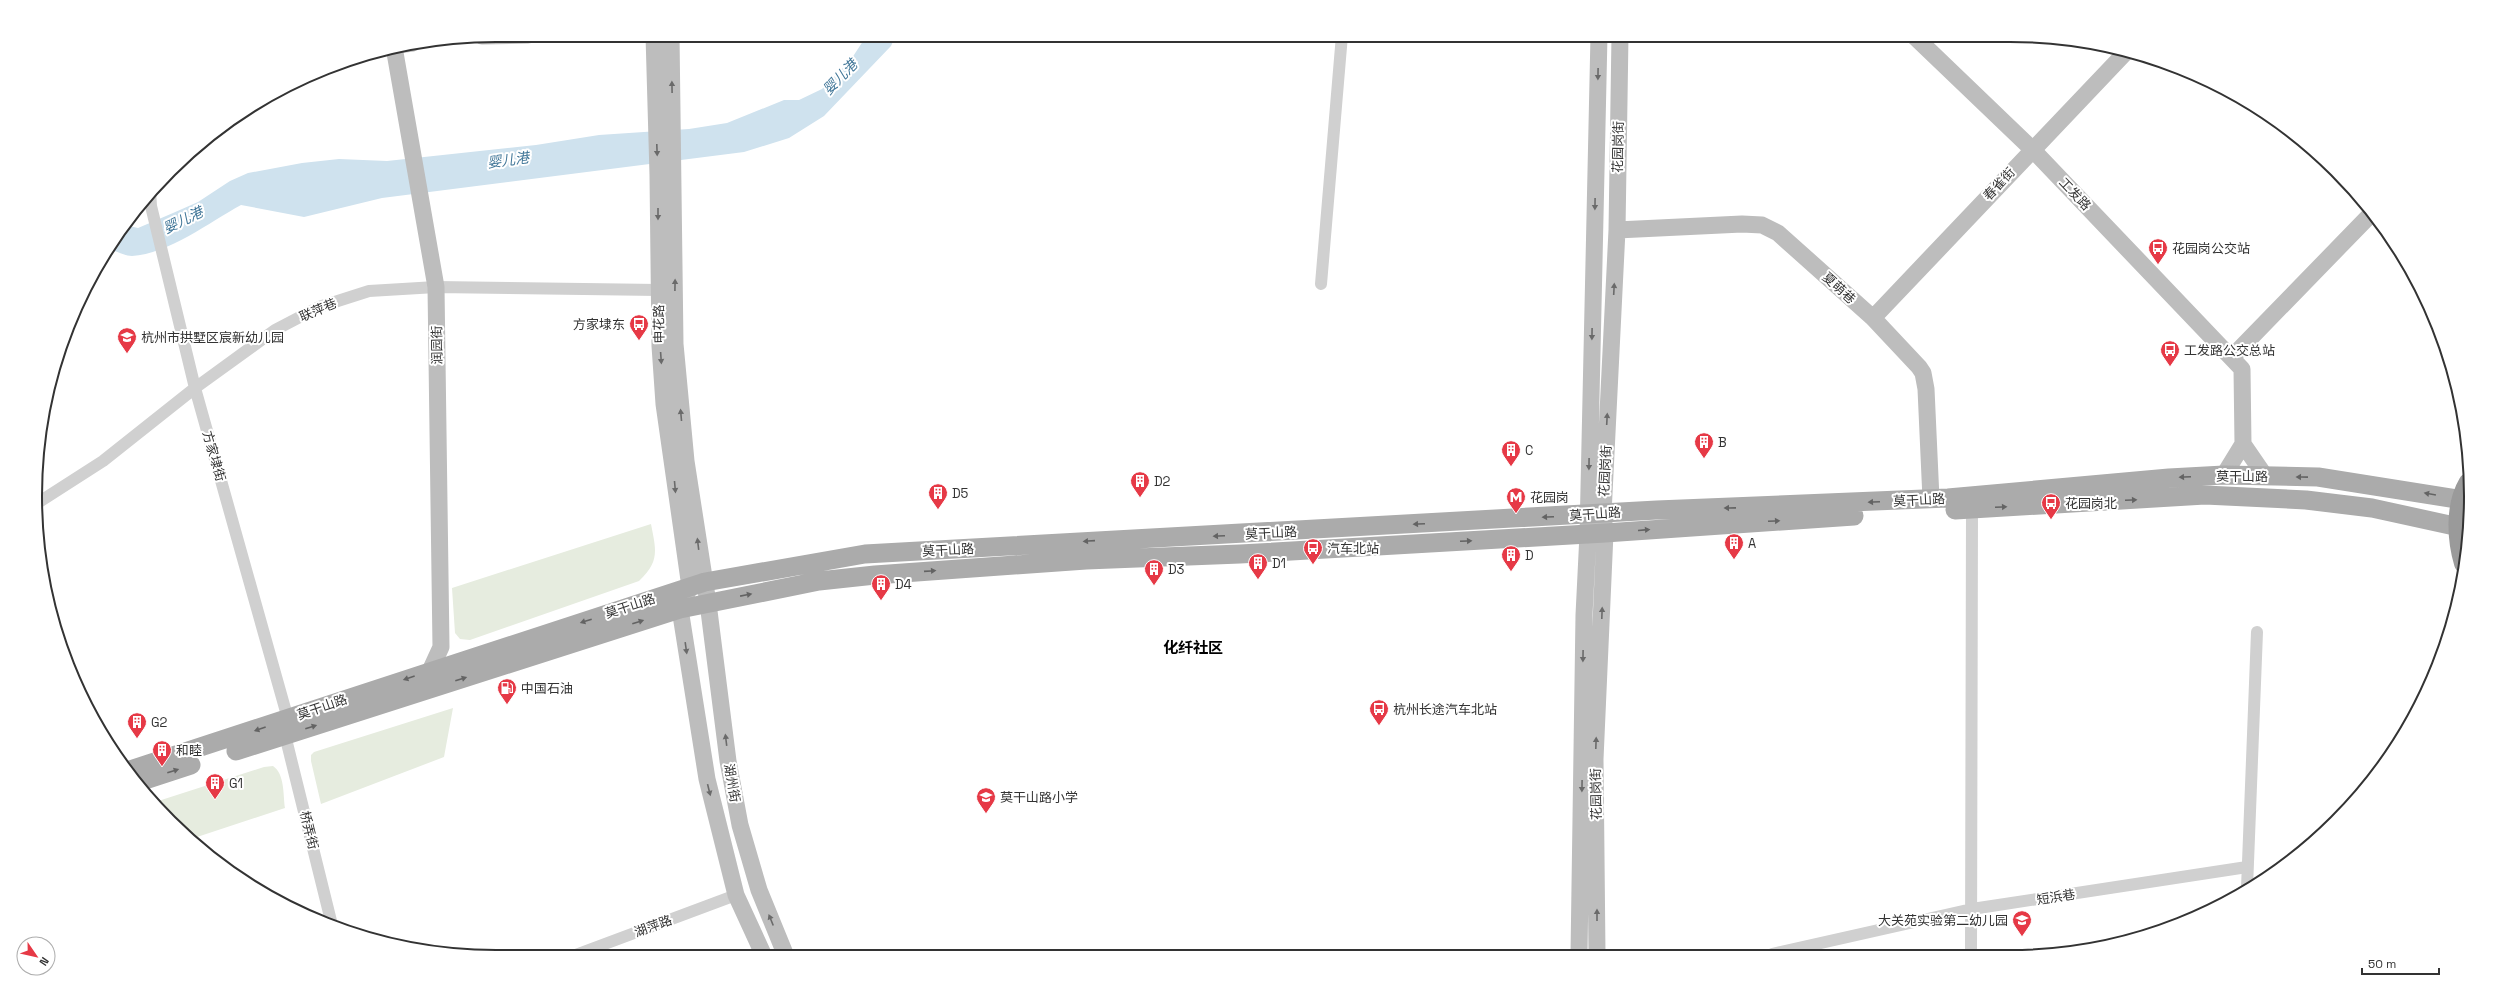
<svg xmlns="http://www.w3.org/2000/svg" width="2506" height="992" viewBox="0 0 2506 992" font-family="'Space Grotesk','Noto Sans SC',sans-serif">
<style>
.green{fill:#e6ecdf}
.water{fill:#cfe2ee}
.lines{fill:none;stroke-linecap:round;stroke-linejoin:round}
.street{stroke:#d0d0d0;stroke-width:12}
.secondary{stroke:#bdbdbd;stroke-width:17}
.primary{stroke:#ababab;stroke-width:19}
.highway{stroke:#9a9a9a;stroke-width:22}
.oneway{fill:#6a6a6a}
.oneway2{fill:#636363}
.labels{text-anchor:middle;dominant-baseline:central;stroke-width:4;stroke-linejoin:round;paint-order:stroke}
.street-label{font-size:13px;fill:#333;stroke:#fff}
.poi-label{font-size:13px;fill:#333;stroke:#fff;text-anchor:start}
.water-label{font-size:14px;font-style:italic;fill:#3f7597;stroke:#fff}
.quarter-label{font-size:15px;font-weight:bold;fill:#000;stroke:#fff}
.rim{fill:none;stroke:#333;stroke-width:2}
</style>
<rect width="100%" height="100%" fill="#fff"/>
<path class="green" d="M651,524C656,550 660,561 639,581L470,640L460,639L455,633L452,588Z
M453,708L444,757L321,804L311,761V755L314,752Z
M273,766C285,774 283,795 285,808L191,839L152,803L264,767Z"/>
<path class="water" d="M867,35H896L891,46L824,116L789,138L744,152L382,198L304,217L241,205C210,222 168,254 132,256C125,256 116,251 109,249L125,225L138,228L173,213L198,202L230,181L248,173L302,163L339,159L387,161L536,145L599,135L689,129L727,123L784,100H799L822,89L850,61Z"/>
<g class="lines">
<path class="street" d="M150,191L151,206L195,388L288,719
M1321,284L1342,35
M36,504L103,461L195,388L275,330L319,307L369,291L436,287L659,290
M285,735L332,925
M2247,888L2257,632
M1971,953L1972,509
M1772,954L1972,909L2247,867
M570,957L736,895"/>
<path class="secondary" d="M654,35L658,175L660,346L664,404L690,587L680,609L707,779L736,895L764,956
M671,35L675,344L686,461L708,603L728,761L740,825L759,890L786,956
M1913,35L2032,149L2242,369L2243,444L2224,475
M482,36L528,35
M405,44L413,43
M394,47L436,287L441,647L430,671
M1617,230L1742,224L1762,225L1778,233L1873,318L1919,367L1923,373L1926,389L1931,499
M1873,318L2126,52
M2232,357L2373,212
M2243,444L2265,476
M1579,954L1584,615L1588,534L1599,35
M1597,954L1595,759L1605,533L1603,514L1617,230L1620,35"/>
<path class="primary" d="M1955,510L2205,495L2306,500L2372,508L2468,529
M236,751L680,609L819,581L875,575L1086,560L1240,554L1605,533L1854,516
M127,771L705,582L865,554L1657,510L1948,498L2169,478L2224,475L2318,477L2469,501
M136,783L191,765"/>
<path class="highway" d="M2465,563C2458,540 2456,506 2469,484"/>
</g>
<defs><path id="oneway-solid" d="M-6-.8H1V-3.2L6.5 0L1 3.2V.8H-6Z"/></defs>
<g class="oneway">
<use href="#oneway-solid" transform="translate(1598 74) rotate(91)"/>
<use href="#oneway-solid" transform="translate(672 87) rotate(-91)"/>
<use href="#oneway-solid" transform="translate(657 150) rotate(88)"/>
<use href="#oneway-solid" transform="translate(1595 204) rotate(91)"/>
<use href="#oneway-solid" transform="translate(658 214) rotate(90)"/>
<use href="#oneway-solid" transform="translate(675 285) rotate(-89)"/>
<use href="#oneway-solid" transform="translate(1614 289) rotate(-87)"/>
<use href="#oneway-solid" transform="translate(1592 334) rotate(91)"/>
<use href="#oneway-solid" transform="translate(661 358) rotate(86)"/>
<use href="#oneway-solid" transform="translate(681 415) rotate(-95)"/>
<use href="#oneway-solid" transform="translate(1607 419) rotate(-87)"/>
<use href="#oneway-solid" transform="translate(1589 464) rotate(91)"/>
<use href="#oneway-solid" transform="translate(675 487) rotate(85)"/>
<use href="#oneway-solid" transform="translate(698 544) rotate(-97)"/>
<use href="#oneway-solid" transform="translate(1602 613) rotate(-88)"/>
<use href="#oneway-solid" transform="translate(686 648) rotate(82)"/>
<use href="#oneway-solid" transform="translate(1583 656) rotate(91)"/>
<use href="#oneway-solid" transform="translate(726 740) rotate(-97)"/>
<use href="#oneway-solid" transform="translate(1596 743) rotate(-88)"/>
<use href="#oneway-solid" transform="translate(1582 786) rotate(91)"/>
<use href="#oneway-solid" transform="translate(709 790) rotate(76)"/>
<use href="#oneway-solid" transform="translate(1597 915) rotate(-90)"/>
<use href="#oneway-solid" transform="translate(771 920) rotate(-112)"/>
</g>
<g class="oneway2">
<use href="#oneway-solid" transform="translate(2185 477) rotate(177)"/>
<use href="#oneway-solid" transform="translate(2302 477) rotate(-179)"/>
<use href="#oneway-solid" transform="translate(2430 494) rotate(-170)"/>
<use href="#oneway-solid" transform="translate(2131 500) rotate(-3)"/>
<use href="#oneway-solid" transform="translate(1874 502) rotate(177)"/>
<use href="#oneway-solid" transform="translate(2001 507) rotate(-3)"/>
<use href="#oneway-solid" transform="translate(1730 508) rotate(179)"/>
<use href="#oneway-solid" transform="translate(1548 517) rotate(177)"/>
<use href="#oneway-solid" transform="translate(1774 521) rotate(-3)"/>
<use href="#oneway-solid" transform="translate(1419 524) rotate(177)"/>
<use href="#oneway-solid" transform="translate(1644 530) rotate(-5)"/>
<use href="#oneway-solid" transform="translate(1219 536) rotate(178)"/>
<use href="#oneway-solid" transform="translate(1089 541) rotate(176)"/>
<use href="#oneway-solid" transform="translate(1466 541) rotate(-3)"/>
<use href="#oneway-solid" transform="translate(930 571) rotate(-4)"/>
<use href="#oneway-solid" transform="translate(746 595) rotate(-11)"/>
<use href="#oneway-solid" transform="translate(586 621) rotate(162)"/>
<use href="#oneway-solid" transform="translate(638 622) rotate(-18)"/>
<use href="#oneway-solid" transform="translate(409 678) rotate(161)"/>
<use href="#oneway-solid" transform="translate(461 679) rotate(-18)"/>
<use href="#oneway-solid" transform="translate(311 727) rotate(-18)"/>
<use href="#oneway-solid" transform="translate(260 729) rotate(161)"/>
<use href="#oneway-solid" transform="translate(173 771) rotate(-18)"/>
</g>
<defs>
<symbol id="bus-pin" viewBox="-11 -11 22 30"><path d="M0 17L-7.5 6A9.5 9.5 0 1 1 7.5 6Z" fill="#e63946" stroke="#fff"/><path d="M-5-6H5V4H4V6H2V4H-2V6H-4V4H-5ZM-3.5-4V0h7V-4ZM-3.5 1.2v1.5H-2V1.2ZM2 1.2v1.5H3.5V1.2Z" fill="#fff"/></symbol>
<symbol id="school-pin" viewBox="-11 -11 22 30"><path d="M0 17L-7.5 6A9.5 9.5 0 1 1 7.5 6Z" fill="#e63946" stroke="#fff"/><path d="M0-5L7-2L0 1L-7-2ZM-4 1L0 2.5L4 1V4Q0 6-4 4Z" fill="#fff"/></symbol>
<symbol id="building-pin" viewBox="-11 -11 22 30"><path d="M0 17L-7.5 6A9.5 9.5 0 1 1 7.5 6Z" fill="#e63946" stroke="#fff"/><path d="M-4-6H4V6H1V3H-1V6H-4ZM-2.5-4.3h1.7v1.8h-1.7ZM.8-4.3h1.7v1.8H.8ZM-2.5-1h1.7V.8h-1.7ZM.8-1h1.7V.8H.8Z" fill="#fff"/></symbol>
<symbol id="metro-pin" viewBox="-11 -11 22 30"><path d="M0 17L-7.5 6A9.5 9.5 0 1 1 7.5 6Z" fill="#e63946" stroke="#fff"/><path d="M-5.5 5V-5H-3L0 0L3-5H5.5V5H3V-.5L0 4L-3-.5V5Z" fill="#fff"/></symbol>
<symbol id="fuel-pin" viewBox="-11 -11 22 30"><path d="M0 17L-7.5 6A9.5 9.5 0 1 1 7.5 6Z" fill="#e63946" stroke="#fff"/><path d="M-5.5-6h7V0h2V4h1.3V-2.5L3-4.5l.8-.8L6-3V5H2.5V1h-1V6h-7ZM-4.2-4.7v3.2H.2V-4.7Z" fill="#fff"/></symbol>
</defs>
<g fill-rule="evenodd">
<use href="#bus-pin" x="2147" y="237" width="22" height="30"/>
<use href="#bus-pin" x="628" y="313" width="22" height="30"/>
<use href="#school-pin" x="116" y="326" width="22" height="30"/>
<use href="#bus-pin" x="2159" y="339" width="22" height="30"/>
<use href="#building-pin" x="1693" y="431" width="22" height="30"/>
<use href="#building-pin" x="1500" y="439" width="22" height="30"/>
<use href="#building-pin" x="1129" y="470" width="22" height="30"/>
<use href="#building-pin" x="927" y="482" width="22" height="30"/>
<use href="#metro-pin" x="1505" y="486" width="22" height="30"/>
<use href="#bus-pin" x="2040" y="492" width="22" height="30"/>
<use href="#building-pin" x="1723" y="532" width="22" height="30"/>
<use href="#bus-pin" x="1302" y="537" width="22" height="30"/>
<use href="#building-pin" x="1500" y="544" width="22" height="30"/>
<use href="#building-pin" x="1247" y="552" width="22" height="30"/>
<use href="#building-pin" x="1143" y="558" width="22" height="30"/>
<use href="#building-pin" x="870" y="573" width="22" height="30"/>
<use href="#fuel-pin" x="496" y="677" width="22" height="30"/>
<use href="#bus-pin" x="1368" y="698" width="22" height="30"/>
<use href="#building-pin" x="126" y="711" width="22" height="30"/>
<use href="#building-pin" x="151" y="739" width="22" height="30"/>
<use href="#building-pin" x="204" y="772" width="22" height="30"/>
<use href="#school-pin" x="975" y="786" width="22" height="30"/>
<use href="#school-pin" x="2011" y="909" width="22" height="30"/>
</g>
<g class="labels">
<g class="street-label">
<text transform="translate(1618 147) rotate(-89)">花园岗街</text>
<text transform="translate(1999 184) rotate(-47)">春雀街</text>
<text transform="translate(2075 194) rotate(46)">工发路</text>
<text transform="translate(1839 288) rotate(42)">夏萌巷</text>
<text transform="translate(318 310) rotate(-23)">联萍巷</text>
<text transform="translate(659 324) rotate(-91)">申花路</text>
<text transform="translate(437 345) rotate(-91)">润园街</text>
<text transform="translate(214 456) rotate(74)">方家埭街</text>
<text transform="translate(1605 471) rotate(-87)">花园岗街</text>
<text x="2242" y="476">莫干山路</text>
<text transform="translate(1919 500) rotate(-3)">莫干山路</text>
<text transform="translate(1595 514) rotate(-4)">莫干山路</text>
<text transform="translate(1271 533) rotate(-3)">莫干山路</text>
<text transform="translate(948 550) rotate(-3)">莫干山路</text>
<text transform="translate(630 606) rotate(-18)">莫干山路</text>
<text transform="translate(322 707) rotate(-19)">莫干山路</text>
<text transform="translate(732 783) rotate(80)">湖州街</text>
<text transform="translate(1596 794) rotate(-91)">花园岗街</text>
<text transform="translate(309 830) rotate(76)">桥弄街</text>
<text transform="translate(2056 897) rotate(-9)">短浜巷</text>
<text transform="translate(653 926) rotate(-20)">湖萍路</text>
</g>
<g class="poi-label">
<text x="2172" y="248">花园岗公交站</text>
<text x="625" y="324" text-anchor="end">方家埭东</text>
<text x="141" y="337">杭州市拱墅区宸新幼儿园</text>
<text x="2184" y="350">工发路公交总站</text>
<text x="1718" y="442">B</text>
<text x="1525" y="450">C</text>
<text x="1154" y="481">D2</text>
<text x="952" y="493">D5</text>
<text x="1530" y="497">花园岗</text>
<text x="2065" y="503">花园岗北</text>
<text x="1748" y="543">A</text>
<text x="1327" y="548">汽车北站</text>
<text x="1525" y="555">D</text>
<text x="1272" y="563">D1</text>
<text x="1168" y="569">D3</text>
<text x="895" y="584">D4</text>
<text x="521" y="688">中国石油</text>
<text x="1393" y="709">杭州长途汽车北站</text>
<text x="151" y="722">G2</text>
<text x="176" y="750">和睦</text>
<text x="229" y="783">G1</text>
<text x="1000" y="797">莫干山路小学</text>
<text x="2008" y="920" text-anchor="end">大关苑实验第二幼儿园</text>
</g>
<g class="water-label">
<text transform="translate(840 77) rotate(-46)">婴儿港</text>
<text transform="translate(508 160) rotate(-8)">婴儿港</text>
<text transform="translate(183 220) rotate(-26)">婴儿港</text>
</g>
<g class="quarter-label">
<text x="1193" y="647">化纤社区</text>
</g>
</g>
<path d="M0 0H2506V992H0ZM496 42H2010A454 454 0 0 1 2464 496V496A454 454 0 0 1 2010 950H496A454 454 0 0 1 42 496V496A454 454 0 0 1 496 42Z" fill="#fff" fill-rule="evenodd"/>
<path class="rim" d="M496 42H2010A454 454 0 0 1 2464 496V496A454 454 0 0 1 2010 950H496A454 454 0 0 1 42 496V496A454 454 0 0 1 496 42Z"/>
<g transform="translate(36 956) rotate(124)"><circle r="19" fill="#ffffff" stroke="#adadad"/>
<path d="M0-3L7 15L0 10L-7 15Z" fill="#e63946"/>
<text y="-6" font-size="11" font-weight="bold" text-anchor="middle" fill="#333333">N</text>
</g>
<path d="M2362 968v6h77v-6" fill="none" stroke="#333333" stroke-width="2"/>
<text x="2368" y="968" font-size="12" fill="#333333" stroke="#ffffff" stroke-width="3" paint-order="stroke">50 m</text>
</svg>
